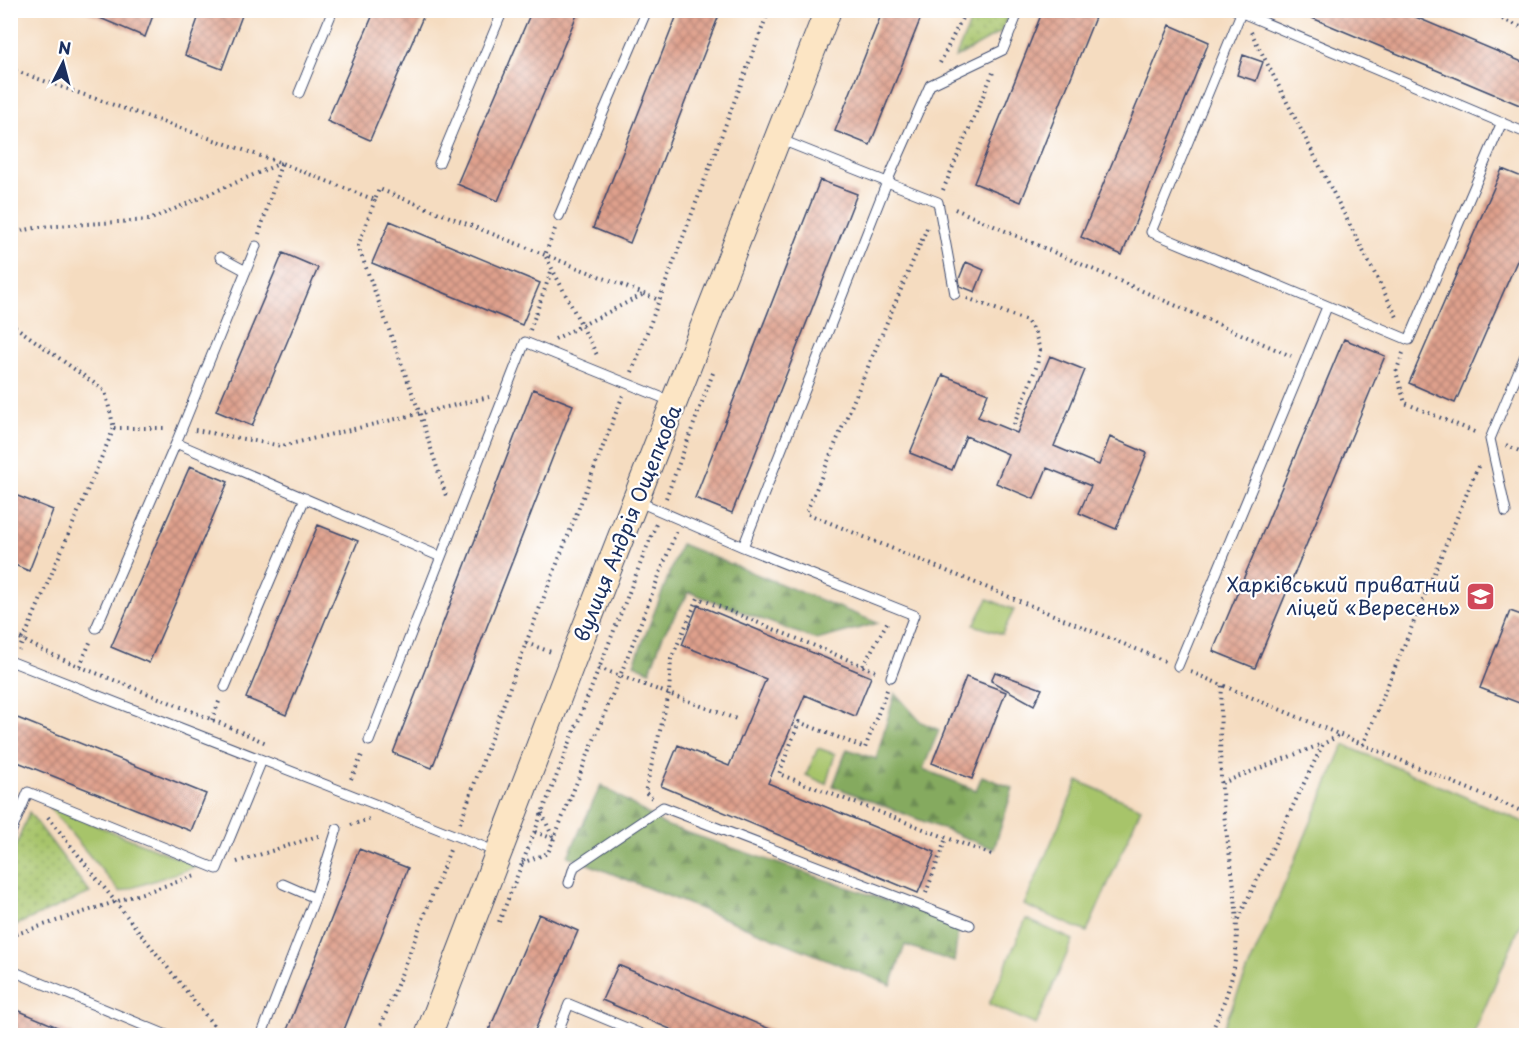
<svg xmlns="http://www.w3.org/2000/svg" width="1537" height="1046" viewBox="0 0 1537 1046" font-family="'Playpen Sans',sans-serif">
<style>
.grass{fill:url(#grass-dots);stroke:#617a64;stroke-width:1.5}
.forest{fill:url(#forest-firs);stroke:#506c5e;stroke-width:1.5}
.pitch{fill:#a7c46b;stroke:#617a64;stroke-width:1.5}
.building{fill:url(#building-cross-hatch)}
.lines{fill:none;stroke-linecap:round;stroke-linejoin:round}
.lane-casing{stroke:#3c496d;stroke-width:11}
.secondary-casing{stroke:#3c496d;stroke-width:28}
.path{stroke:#3c496d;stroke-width:4;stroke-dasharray:1.5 4.5;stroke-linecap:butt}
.lane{stroke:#fff;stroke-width:9}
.secondary{stroke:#fce5c4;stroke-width:26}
.labels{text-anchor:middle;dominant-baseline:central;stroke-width:4.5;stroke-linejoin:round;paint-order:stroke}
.street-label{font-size:20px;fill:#1b2f5e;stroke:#fff}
.poi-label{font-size:20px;fill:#1b2f5e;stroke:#fff;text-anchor:end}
</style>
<defs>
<pattern id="grass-dots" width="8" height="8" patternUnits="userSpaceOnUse" patternTransform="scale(1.5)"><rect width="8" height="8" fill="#a7c46b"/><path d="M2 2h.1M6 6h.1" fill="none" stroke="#87a05b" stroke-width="1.8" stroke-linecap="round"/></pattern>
<pattern id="forest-firs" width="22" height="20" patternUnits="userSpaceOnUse" patternTransform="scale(1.5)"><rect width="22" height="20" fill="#85aa5f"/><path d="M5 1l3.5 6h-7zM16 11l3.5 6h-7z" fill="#6c8b52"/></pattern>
<pattern id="building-cross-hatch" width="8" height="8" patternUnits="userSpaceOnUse" patternTransform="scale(1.5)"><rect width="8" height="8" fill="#dfa08c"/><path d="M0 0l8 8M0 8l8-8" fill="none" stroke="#b48376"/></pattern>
</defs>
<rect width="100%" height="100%" fill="#fff"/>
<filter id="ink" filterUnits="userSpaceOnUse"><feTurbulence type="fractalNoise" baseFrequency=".0167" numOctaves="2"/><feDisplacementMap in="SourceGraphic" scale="12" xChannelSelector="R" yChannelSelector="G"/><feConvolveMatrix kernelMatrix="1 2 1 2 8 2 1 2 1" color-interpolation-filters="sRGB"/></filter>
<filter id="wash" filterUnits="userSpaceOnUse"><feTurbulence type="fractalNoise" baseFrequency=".008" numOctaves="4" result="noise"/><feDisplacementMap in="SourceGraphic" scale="24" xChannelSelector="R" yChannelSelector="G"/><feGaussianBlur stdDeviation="1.35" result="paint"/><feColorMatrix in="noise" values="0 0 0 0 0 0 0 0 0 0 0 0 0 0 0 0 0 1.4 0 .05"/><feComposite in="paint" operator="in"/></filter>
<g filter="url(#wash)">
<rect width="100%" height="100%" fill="#f5dcc0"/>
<path class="grass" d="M976,10L1010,11L1001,32L955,58Z
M29,812L90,893L11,927V859Z"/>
<path class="forest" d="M681,544L878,623L817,640L689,592L663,635L650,671L634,664Z
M895,693L921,722L939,730L923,769L976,790L982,776L1013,788L994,849L833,786L847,749L876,759Z
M601,785L665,825L959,925L954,962L905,945L891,985L568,856Z"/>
<path class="pitch" d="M988,599L1014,610L1002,634L974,625Z
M1344,745L1526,823V912L1473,1035H1220Z
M818,748L835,754L826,784L806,775Z
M1078,781L1141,808L1087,932L1024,905Z
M48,806L198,866L120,892Z
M1026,919L1073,940L1036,1025L989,1004Z"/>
<g id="blocks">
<path class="building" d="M81,10H155L145,37Z
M201,10H244L222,69L185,55Z
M375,10H426L370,140L327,121Z
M532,10H579L498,201L457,184Z
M679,10H721L630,243L593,228Z
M883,10H924L870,145L835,131Z
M1043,10H1098L1021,202L974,183Z
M1293,10H1399L1527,64V108Z
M1170,25L1209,42L1122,255L1081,237Z
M1243,55L1263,62L1256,81L1237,75Z
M1502,169L1527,179V238L1455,403L1409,383Z
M820,180L857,194L732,513L695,498Z
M390,221L540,283L522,325L372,263Z
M283,253L318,268L252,426L216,411Z
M966,262L984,270L975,292L960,286L959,279Z
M1344,339L1385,356L1255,668L1213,651Z
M1050,356L1085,370L1054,446L1099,465L1110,437L1147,453L1116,529L1079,513L1091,486L1047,468L1034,499L996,483L1008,454L966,436L952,470L910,453L943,375L988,393L978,417L1017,433Z
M533,389L573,405L432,768L393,753Z
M190,466L228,482L149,663L111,647Z
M10,493L53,510L29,571L10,563Z
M318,525L358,541L286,715L246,698Z
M698,605L871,677L855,716L805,695L768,783L935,852L918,893L661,786L678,745L729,766L766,679L682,645Z
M1510,611L1527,617V706L1480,688Z
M995,672L1042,689L1034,705L991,681Z
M966,677L1006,692L972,779L932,763Z
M10,715L206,794L191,831L10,759Z
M359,849L408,868L342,1035H285Z
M539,914L578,931L533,1035H487Z
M618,965L784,1035H684L602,1000Z
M10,1007L76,1035H10Z"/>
</g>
</g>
<g filter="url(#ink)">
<use href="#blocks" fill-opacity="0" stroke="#3c496d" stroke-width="1.5"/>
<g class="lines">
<defs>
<path id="lane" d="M1235,10L1526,133
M1241,13L1151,232L1409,340L1502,122
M299,93L333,10
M779,139L887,182L930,85L1003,50L1019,10
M439,163L503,10
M559,216L647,10
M256,246L176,443L441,557
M220,257L246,271
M637,501L743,547L887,182L938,202L955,294
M1506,512L1490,439L1526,353
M743,547L914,615L891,677
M96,628L176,443
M10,661L497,852
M1178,666L1327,307
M225,687L305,498
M369,741L525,342L673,402
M10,835L28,792L217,869L262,760
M569,883L574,867L663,807L970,925
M283,884L315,898
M10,970L169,1036
M261,1036L315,898L337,829
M556,1036L569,1004L646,1036"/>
<path id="secondary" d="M428,1036L573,659L828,10"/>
</defs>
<use href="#lane" class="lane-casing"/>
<use href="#secondary" class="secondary-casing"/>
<path class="path" d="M1480,10L1526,29
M1251,32L1398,319
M940,63L966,10
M10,69L281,163L375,200L379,189L659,300
M943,190L994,70
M375,200L358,246L420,414L447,499
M955,209L1291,356
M927,228L806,513L1165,661
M555,229L545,255L598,357
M10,233L40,227L149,220L281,163
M259,234L281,164
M967,298L1027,321L1035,333L1040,350L1037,365L1013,427
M10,323L105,391L114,428L19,650
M530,330L552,269
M555,339L644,294
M1403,353L1396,372L1405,403L1477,433
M632,372L769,10
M114,428H167
M195,430L282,446L489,397
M1506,445L1526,454
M666,498L713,373
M10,632C45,654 86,669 124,684C172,703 219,722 266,743
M526,643L551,652
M80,666L91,640
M863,666L889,619
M599,668L739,720
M1191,672L1526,813
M887,690L865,748L799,722L779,774L992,855
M212,720L220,699
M1363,745L1479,464
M351,779L363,753
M1222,783L1322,744
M652,798L645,792L669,694L671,659L698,598L878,672
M542,813L553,838
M48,817L222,1036
M460,823L526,643L623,395
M351,825L369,819
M535,832L554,839
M237,862L321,835
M522,863L548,853L620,676L676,532
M926,893L946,838
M1238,919L1323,744L1340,735
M499,922L656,524
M10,936L195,876
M377,1036L450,850
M1210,1036C1219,1014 1230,990 1234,967C1243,911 1228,859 1223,803C1219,764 1220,725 1222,685"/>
<use href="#lane" class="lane"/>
<use href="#secondary" class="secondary"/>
</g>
</g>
<defs>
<symbol id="school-square" viewBox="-11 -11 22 22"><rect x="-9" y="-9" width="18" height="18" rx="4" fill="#d1495b" stroke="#fff"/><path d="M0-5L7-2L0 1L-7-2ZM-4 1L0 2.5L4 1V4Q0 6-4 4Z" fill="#fff"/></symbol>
</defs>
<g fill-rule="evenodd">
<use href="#school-square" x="1464" y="580" width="33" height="33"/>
</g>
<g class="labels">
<g class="street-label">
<text transform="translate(627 523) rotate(-68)">вулиця Андрія Ощепкова</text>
</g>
<g class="poi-label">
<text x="1460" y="584">Харківський приватний<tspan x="1460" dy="23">ліцей «Вересень»</tspan></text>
</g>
</g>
<rect width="1537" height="1046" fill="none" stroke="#fff" stroke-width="36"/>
<g transform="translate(63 63) rotate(6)" stroke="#ffffff" stroke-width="4.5" paint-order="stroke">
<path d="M0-4.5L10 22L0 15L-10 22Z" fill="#1b2f5e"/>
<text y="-9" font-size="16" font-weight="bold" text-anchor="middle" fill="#1b2f5e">N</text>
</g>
</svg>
